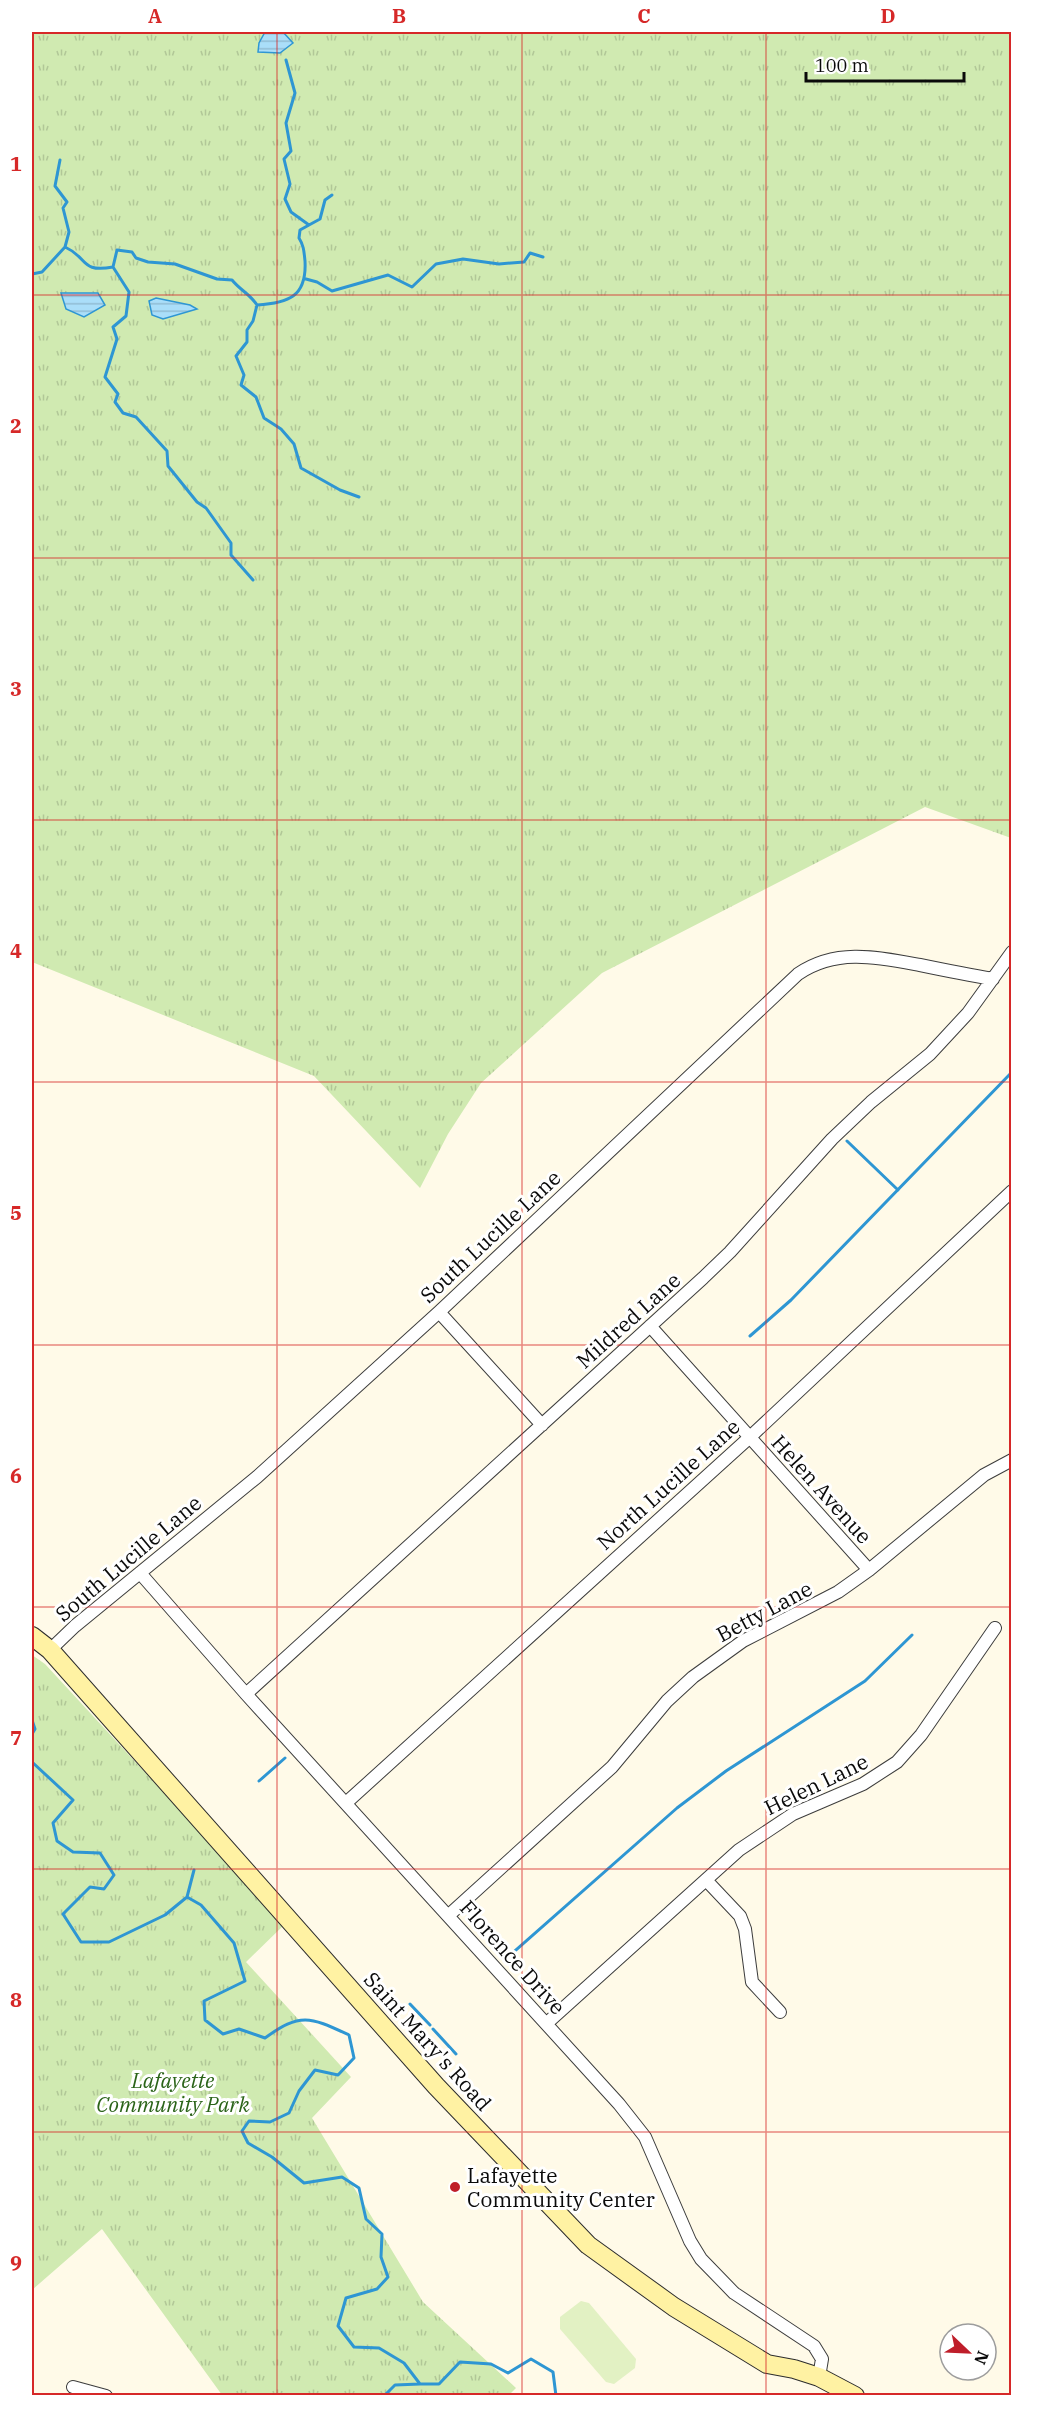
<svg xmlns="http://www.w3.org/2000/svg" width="1043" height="2427" viewBox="0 0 1043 2427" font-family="'IBM Plex Serif',serif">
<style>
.grass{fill:url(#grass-tufts)}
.pitch{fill:#e2f1c3}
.water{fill:url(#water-rules);stroke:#2e96d3;stroke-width:1.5}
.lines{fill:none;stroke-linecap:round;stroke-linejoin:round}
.stream{stroke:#2e96d3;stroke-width:3}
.street-casing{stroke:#3d3d3d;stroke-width:14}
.secondary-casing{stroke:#2c2c2c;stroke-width:20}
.street{stroke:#fff;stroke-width:12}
.secondary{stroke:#fff2a3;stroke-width:18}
.grid{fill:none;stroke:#d62828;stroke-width:1.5;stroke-opacity:0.55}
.poi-dot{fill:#bf1e2a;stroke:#fff;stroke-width:2}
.labels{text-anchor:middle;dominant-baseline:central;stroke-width:6;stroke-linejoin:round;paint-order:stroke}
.street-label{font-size:21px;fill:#0a0a0a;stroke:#fff}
.park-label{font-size:21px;font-style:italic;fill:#2b6419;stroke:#fff}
.poi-label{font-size:21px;fill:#0a0a0a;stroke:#fff;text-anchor:start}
.neatline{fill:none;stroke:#d62828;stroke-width:2}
.grid-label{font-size:20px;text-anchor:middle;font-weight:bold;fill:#d62828}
</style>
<defs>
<pattern id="grass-tufts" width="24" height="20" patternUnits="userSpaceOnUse" patternTransform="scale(1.5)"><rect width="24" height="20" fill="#d0eab1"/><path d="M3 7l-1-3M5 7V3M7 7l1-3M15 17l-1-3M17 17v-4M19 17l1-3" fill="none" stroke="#b1c797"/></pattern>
<pattern id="water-rules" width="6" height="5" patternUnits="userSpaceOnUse" patternTransform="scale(1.5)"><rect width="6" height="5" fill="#aadef9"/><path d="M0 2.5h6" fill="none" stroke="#91bdd4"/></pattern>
</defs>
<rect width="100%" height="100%" fill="#fffae8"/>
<path class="grass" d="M32,32H1011V838L925,807L602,973L481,1083L448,1134L420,1188L314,1076L32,962Z
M32,1655L45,1664L285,1924L246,1962L351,2077L312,2118L423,2302L516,2388L508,2396L222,2395L102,2229L32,2290Z"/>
<path class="pitch" d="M581,2301L589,2303L636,2359L635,2368L614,2384L606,2382L560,2329V2317Z"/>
<path class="water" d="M265,32H283L293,43L280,53L258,52L259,43Z
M61,293H98L105,305L84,317L66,309Z
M156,298L190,305L197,309L163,319L152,315L149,301Z"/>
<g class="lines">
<path class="stream" d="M60,160L55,186L67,202L63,208L69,232L65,247
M309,225L320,219L325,200L332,195
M113,267L117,250L132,252L136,258L148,262L175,264L217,279L232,280C240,290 250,294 257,305L253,321L247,330V342L236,356L244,375L241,385L256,397L264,418L281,429L294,444L301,468L340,490L359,497
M32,274L42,272L65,247C89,258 80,273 113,267L129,292L126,316L113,327L117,339L105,377L118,394L115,402L123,413L136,417L167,451L168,466L197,502L206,508L231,543V555L253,580
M306,279L317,282L332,291L388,275L412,287L436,264L463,259L499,264L524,262L530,253L543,257
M257,305C288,303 307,297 305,261C304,252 304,246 299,238L300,230L309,225L291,212L285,199L290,184L284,159L291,151L286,123L295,93L286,60
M847,1141L898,1190
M750,1336L791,1300L1012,1072
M32,1720L35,1729L32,1734
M32,1762L73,1800L53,1823L57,1841L73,1852L100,1853L114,1875L104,1889L90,1887L63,1914L81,1942H109L165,1915L187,1897L201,1905L234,1943L245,1981L204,2001L205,2020L223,2034L239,2029L265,2038C301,2012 310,2017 349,2035L354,2058L338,2075L315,2070L299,2091L289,2113L270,2122L249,2121L242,2131L248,2143L272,2157L304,2183L342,2177L359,2188L366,2219L382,2234L381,2257L388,2277L377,2289L346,2298L338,2326L354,2347L379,2348L404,2363L420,2384H439L460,2362L491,2364L508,2373L531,2359L553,2372L556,2396
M259,1781L285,1758
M187,1897L194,1870
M507,1958L677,1808L726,1771L865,1681L912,1635
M410,2004L430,2025
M433,2029L456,2054
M384,2396L395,2385L420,2384"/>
<defs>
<path id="street" d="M439,1312L542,1425
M650,1326L869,1570
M140,1573L246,1694L619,2104L645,2137L690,2241L701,2259L734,2293L814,2346L822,2359L819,2377
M50,1650L75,1626L257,1477L439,1312L798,974C836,948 877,957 920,965C944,970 969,975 993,979
M246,1694L703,1278L730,1252L832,1139L871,1102L930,1054L968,1013L1012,952
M347,1802L750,1437L1012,1191
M706,1880L740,1916L745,1929L752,1982L780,2012
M449,1915L612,1767L667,1701L693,1677L743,1641L838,1592L869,1570L984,1475L1012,1460
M547,2023L739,1850L793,1814L863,1784L897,1762L921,1735L995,1628
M73,2387L106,2396"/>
<path id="secondary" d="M32,1636L50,1650L436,2086L588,2245L674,2307L767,2364L794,2369L819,2377L855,2396"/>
</defs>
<use href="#street" class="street-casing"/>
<use href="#secondary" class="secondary-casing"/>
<use href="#street" class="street"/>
<use href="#secondary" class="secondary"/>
</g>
<path class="grid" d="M277,32V2396M522,32V2396M766,32V2396M32,295H1012M32,558H1012M32,820H1012M32,1082H1012M32,1345H1012M32,1607H1012M32,1869H1012M32,2132H1012"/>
<circle class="poi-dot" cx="455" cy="2187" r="6"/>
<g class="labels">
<g class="street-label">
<text transform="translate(490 1236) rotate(-43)">South Lucille Lane</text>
<text transform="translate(628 1320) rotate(-42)">Mildred Lane</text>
<text transform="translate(668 1484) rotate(-42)">North Lucille Lane</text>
<text transform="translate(822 1489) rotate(48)">Helen Avenue</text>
<text transform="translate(128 1558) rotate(-40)">South Lucille Lane</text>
<text transform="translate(764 1611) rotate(-28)">Betty Lane</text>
<text transform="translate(816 1784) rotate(-26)">Helen Lane</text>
<text transform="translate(513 1957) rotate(48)">Florence Drive</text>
<text transform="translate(428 2041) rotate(48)">Saint Mary's Road</text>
</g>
<g class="park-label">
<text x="173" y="2080">Lafayette<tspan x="173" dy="24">Community Park</tspan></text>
</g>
<g class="poi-label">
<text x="467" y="2175">Lafayette<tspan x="467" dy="24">Community Center</tspan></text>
</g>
</g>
<rect width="1043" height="2427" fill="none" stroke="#ffffff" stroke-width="66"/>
<g transform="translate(968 2352) rotate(113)"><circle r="28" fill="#ffffff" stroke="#9d9d9d" stroke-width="1.5"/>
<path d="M0-4.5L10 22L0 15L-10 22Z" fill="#bf1e2a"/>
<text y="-9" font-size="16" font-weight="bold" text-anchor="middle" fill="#0a0a0a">N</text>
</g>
<path d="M806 72v9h158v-9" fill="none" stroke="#0a0a0a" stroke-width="3"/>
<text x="815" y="72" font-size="18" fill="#0a0a0a" stroke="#ffffff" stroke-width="4.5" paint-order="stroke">100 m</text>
<rect x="33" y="33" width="977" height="2361" class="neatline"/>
<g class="grid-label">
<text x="155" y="23">A</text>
<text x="399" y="23">B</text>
<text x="644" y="23">C</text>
<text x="888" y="23">D</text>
<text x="16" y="171">1</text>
<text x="16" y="433">2</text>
<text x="16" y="696">3</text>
<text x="16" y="958">4</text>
<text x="16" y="1220">5</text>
<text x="16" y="1483">6</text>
<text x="16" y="1745">7</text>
<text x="16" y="2007">8</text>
<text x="16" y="2270">9</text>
</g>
</svg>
